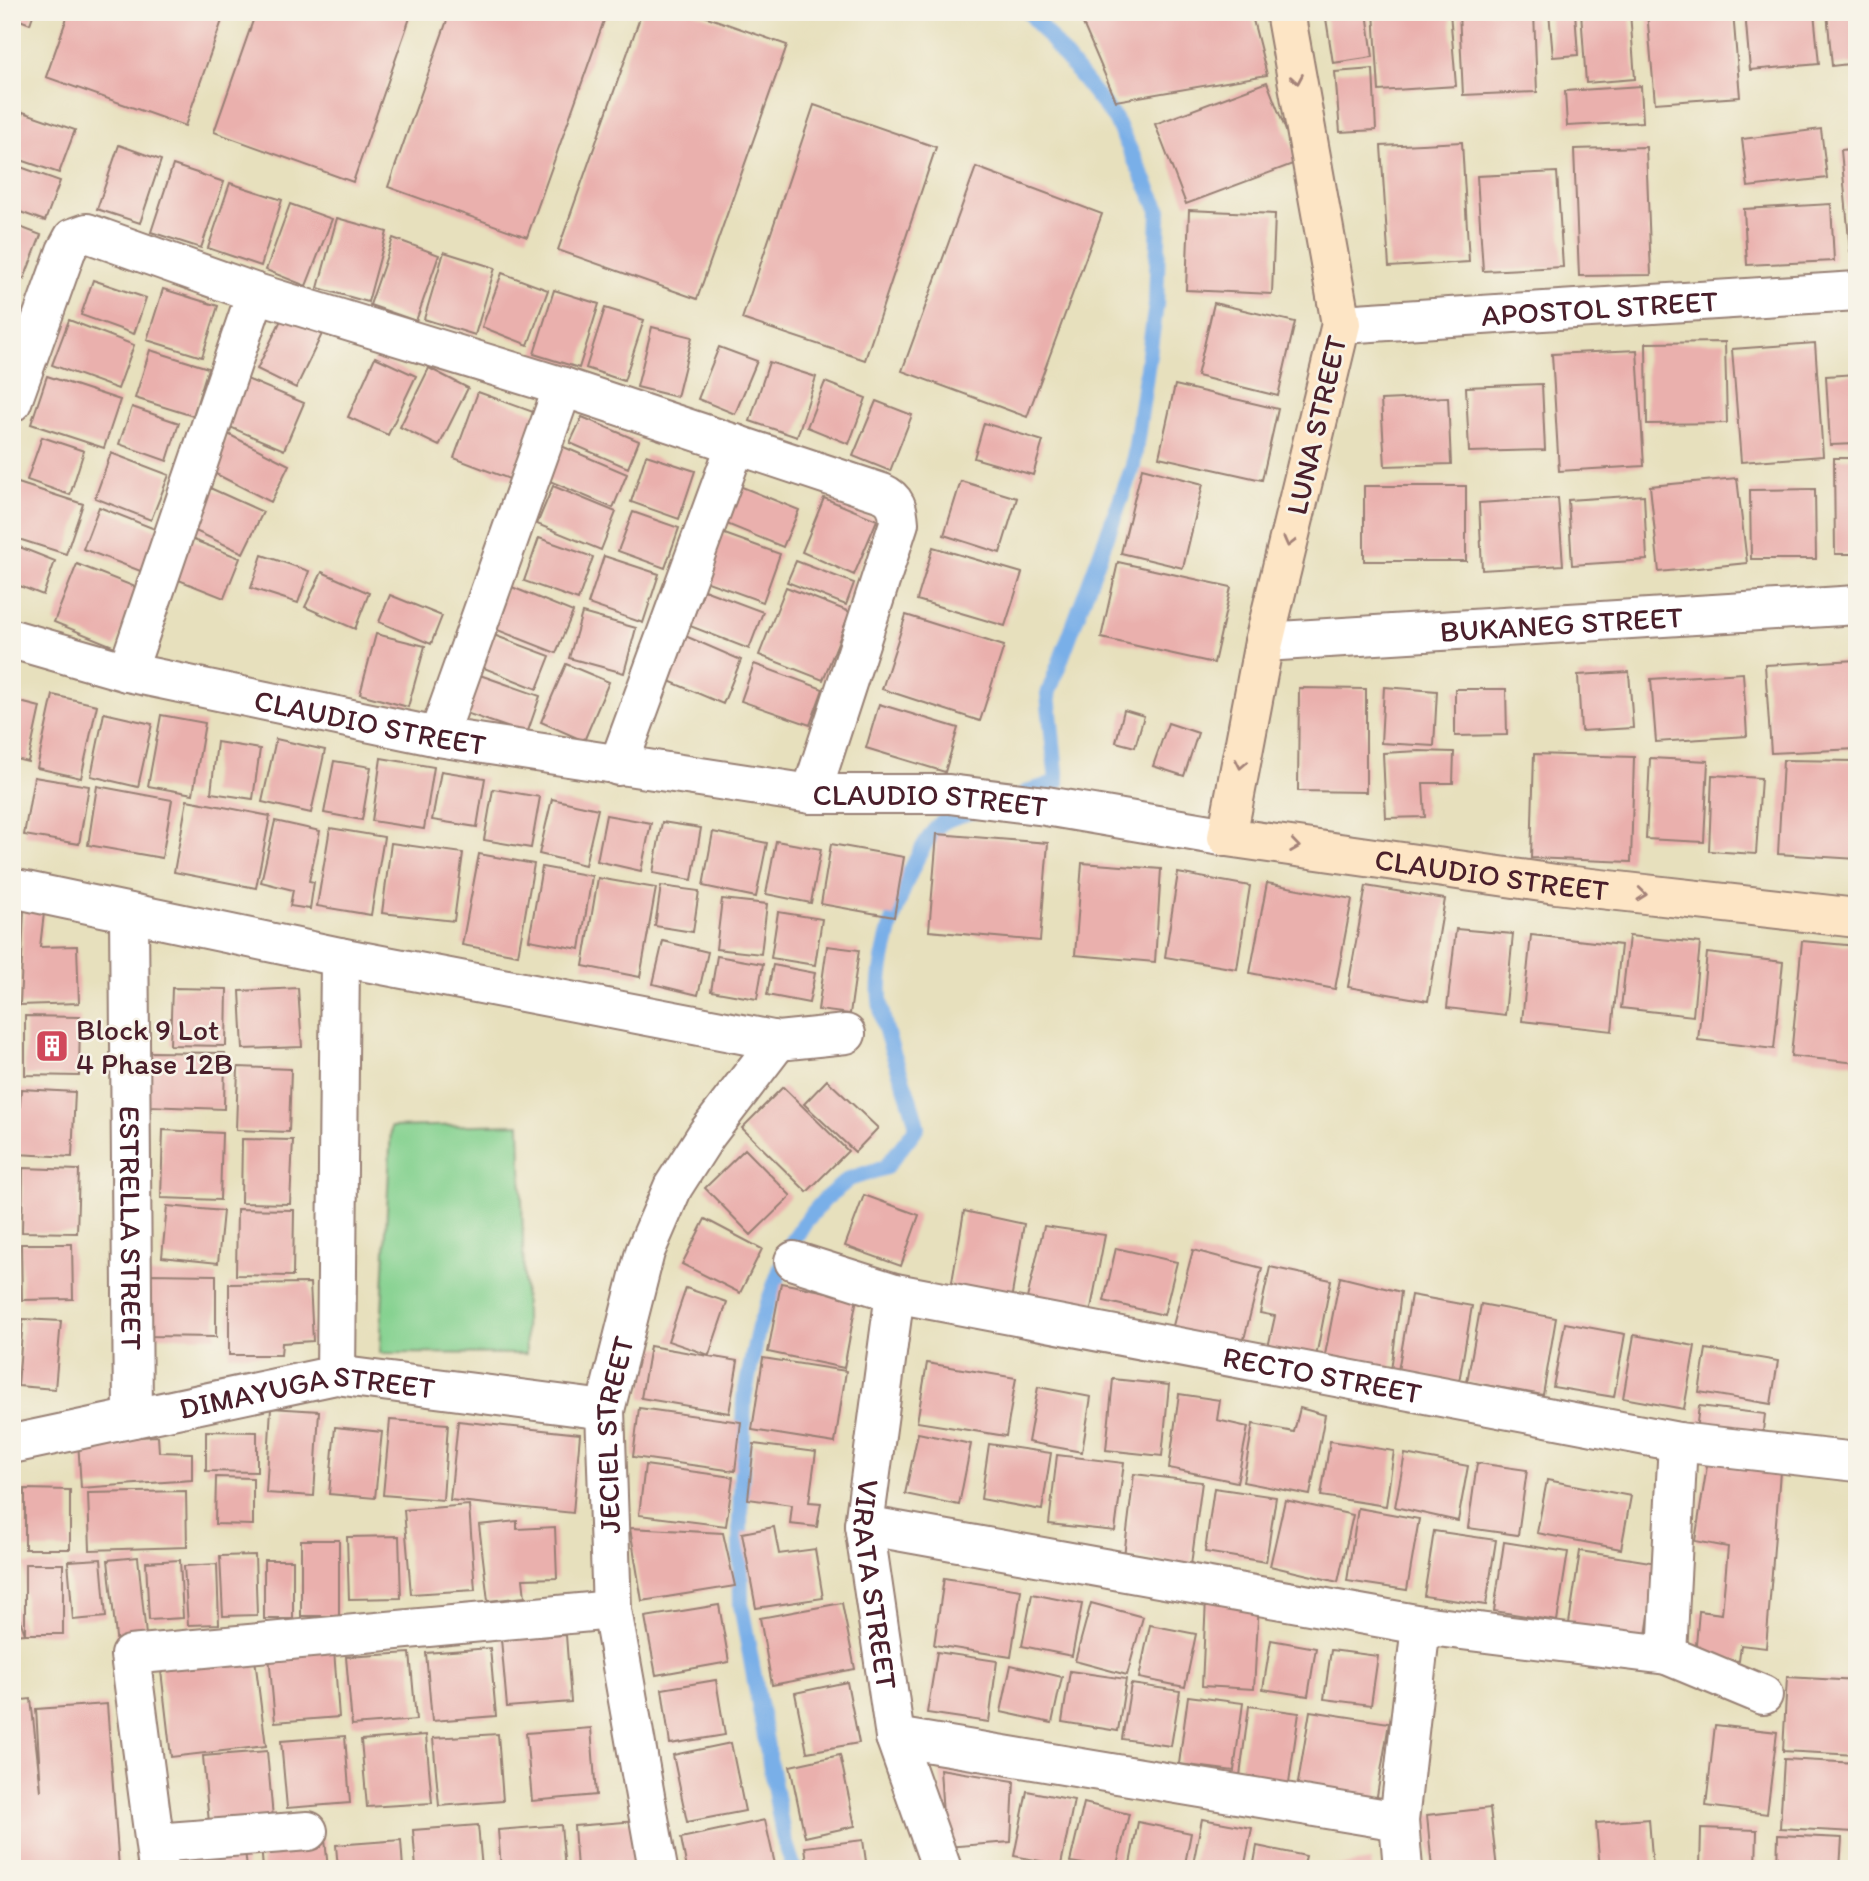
<svg xmlns="http://www.w3.org/2000/svg" width="1869" height="1881" viewBox="0 0 1869 1881" font-family="Itim,sans-serif">
<style>
.green{fill:#84d18f;stroke:#67785d;stroke-width:2}
.lines{fill:none;stroke-linecap:round;stroke-linejoin:round}
.stream{stroke:#79afe8;stroke-width:16}
.building{fill:#eab0ad}
.minor-casing{stroke:#988074;stroke-width:42}
.secondary-casing{stroke:#988074;stroke-width:42}
.minor{stroke:#fff;stroke-width:38}
.secondary{stroke:#fde5c5;stroke-width:38}
.oneway{stroke:#a48278}
.labels{text-anchor:middle;dominant-baseline:central;stroke-width:5;stroke-linejoin:round;paint-order:stroke}
.street-label{font-size:30px;fill:#4a1f2b;stroke:#f7f3e8}
.poi-label{font-size:30px;fill:#4a1f2b;stroke:#f7f3e8;text-anchor:start}
</style>
<rect width="100%" height="100%" fill="#f7f3e8"/>
<filter id="ink" filterUnits="userSpaceOnUse"><feTurbulence type="fractalNoise" baseFrequency=".0143" numOctaves="2"/><feDisplacementMap in="SourceGraphic" scale="14" xChannelSelector="R" yChannelSelector="G"/><feConvolveMatrix kernelMatrix="1 2 1 2 8 2 1 2 1" color-interpolation-filters="sRGB"/></filter>
<filter id="wash" filterUnits="userSpaceOnUse"><feTurbulence type="fractalNoise" baseFrequency=".00686" numOctaves="4" result="noise"/><feDisplacementMap in="SourceGraphic" scale="28" xChannelSelector="R" yChannelSelector="G"/><feGaussianBlur stdDeviation="1.57" result="paint"/><feColorMatrix in="noise" values="0 0 0 0 0 0 0 0 0 0 0 0 0 0 0 0 0 1.4 0 .05"/><feComposite in="paint" operator="in"/></filter>
<g filter="url(#wash)">
<rect width="100%" height="100%" fill="#e7e0bd"/>
<path class="green" d="M520,1124L526,1354L380,1353L391,1127Z"/>
<g class="lines">
<path class="stream" d="M1025,793L1057,782L1048,694L1133,466L1156,305L1159,210L1115,119L1029,12
M794,1869L783,1835L741,1605L740,1522L744,1398L758,1330L787,1251L804,1223L825,1199L849,1179L886,1167L917,1127C908,1084 884,1043 880,999C876,956 909,856 939,825C949,816 972,812 984,808"/>
</g>
<g id="blocks">
<path class="building" d="M12,12H34L30,24L12,17Z
M69,12H225L185,126L46,77Z
M256,12H412L353,182L214,132Z
M450,12H607L527,237L388,187Z
M642,12H693L787,45L697,299L558,250Z
M1078,12H1251L1267,75L1116,101Z
M1325,12H1367L1373,57L1333,63Z
M1374,12H1450L1456,86L1379,91Z
M1459,12H1534L1537,92L1463,95Z
M1549,12H1575L1578,55L1553,57Z
M1581,12H1630L1635,79L1586,83Z
M1647,12H1733L1740,97L1655,103Z
M1745,12H1814L1819,64L1750,70Z
M1827,12H1857V63L1832,66Z
M12,32L19,34L13,55H12Z
M1373,69L1376,130L1340,132L1335,72Z
M1267,82L1298,162L1186,204L1155,124Z
M1641,86L1643,122L1567,126L1565,91Z
M814,105L936,147L865,360L742,319Z
M23,112L75,130L59,173L12,157V141Z
M1821,129L1827,178L1748,187L1742,139Z
M1462,142L1469,262L1389,267L1381,146Z
M119,145L161,160L140,223L97,209Z
M1646,147L1651,275L1579,276L1574,149Z
M1857,148V250L1850,251L1841,150Z
M12,164L60,181L45,221L12,209Z
M173,165L224,182L201,248L151,232Z
M976,167L1102,214L1027,417L902,371Z
M1557,172L1563,267L1483,271L1477,176Z
M230,183L282,200L261,266L208,248Z
M290,204L332,219L306,286L266,270Z
M1831,204L1834,261L1747,265L1744,209Z
M1189,210L1275,214L1272,294L1186,290Z
M337,218L387,232L368,302L318,288Z
M12,224L41,235L24,279L12,274Z
M393,238L439,255L416,321L370,305Z
M444,252L495,268L475,335L424,319Z
M502,273L548,290L528,345L482,327Z
M93,280L146,298L134,334L81,315Z
M12,284L20,287L13,307H12Z
M163,289L218,306L202,357L147,340Z
M554,290L599,304L579,368L534,354Z
M1214,303L1295,322L1278,396L1197,376Z
M605,308L644,320L624,381L586,368Z
M283,316L322,334L296,388L257,369Z
M69,320L134,345L118,389L52,365Z
M652,327L692,337L677,397L637,387Z
M1725,342L1727,423L1647,424L1646,343Z
M1815,343L1823,456L1741,462L1732,349Z
M719,347L757,361L735,414L698,399Z
M150,350L208,368L193,416L135,398Z
M1637,350L1644,466L1559,471L1552,354Z
M375,357L416,376L388,435L348,417Z
M769,362L816,377L797,437L750,421Z
M429,368L468,388L439,446L400,427Z
M1857,374V444L1830,445L1826,376Z
M47,376L120,400L104,448L31,424Z
M242,377L304,403L284,450L223,424Z
M825,382L866,398L849,444L807,427Z
M1542,384L1545,450L1469,452L1466,387Z
M1175,385L1278,409L1262,480L1159,457Z
M478,392L536,413L512,480L454,458Z
M1448,397L1451,464L1385,466L1381,400Z
M876,401L912,415L890,471L853,456Z
M132,407L179,423L167,461L119,444Z
M582,417L639,441L628,468L570,443Z
M984,423L1043,441L1033,475L974,458Z
M228,434L289,465L271,502L210,471Z
M42,437L84,451L70,495L27,480Z
M559,445L627,474L613,508L545,479Z
M111,453L169,475L151,520L95,498Z
M646,455L695,471L679,519L631,502Z
M1834,458H1857V554H1835Z
M1142,468L1203,484L1183,568L1121,553Z
M1737,478L1747,563L1659,572L1650,486Z
M961,481L1017,498L1000,553L944,535Z
M15,482L83,504L66,554L12,537Z
M737,485L799,510L783,547L722,522Z
M553,486L616,512L601,550L537,524Z
M1364,486H1466V561H1364Z
M210,488L263,512L243,553L191,529Z
M1815,489L1816,559H1751L1750,490Z
M1644,495L1647,560L1572,565L1568,500Z
M824,498L877,520L854,575L802,552Z
M1558,498L1563,565L1482,570L1479,503Z
M99,507L160,531L143,572L83,549Z
M633,512L679,528L665,568L618,551Z
M722,533L780,554L763,602L705,581Z
M186,537L240,558L224,598L171,577Z
M539,538L593,557L578,600L524,581Z
M12,544L55,561L43,595L12,583Z
M933,547L1022,573L1005,626L917,600Z
M262,555L309,571L298,603L251,588Z
M604,556L659,574L643,623L588,604Z
M796,561L854,583L846,605L787,582Z
M1118,562L1231,587L1214,663L1101,638Z
M77,564L138,588L115,647L54,622Z
M322,572L369,593L355,629L305,607Z
M507,585L573,612L556,653L490,627Z
M786,587L850,612L823,680L759,655Z
M704,590L763,612L749,649L690,626Z
M390,595L442,616L431,644L379,622Z
M582,613L636,628L624,673L569,658Z
M906,615L1004,646L980,721L882,689Z
M376,634L425,646L408,707L360,694Z
M491,634L550,656L537,689L479,666Z
M683,635L741,660L723,704L664,679Z
M1857,660V749L1771,753L1765,665Z
M566,664L609,682L584,741L541,722Z
M754,664L823,689L810,725L741,701Z
M1629,672L1633,728L1581,731L1578,675Z
M1743,673L1747,736L1656,742L1651,679Z
M477,674L540,696L527,734L463,712Z
M1384,687L1437,691L1434,746L1381,743Z
M1299,688L1366,689V792L1298,791Z
M1455,689H1506L1507,735L1455,736Z
M53,695L97,705L81,778L37,768Z
M12,700L40,707L28,762L12,758Z
M879,704L958,728L945,772L866,748Z
M1124,710L1144,716L1135,747L1116,742Z
M104,713L152,724L138,787L91,776Z
M161,715L205,723L193,794L148,786Z
M1168,723L1198,733L1184,776L1153,766Z
M276,739L325,750L311,813L262,802Z
M217,742L260,749L253,799L211,793Z
M1419,751L1454,752L1453,783H1423L1425,817L1386,818L1383,753Z
M1534,754L1634,757L1631,862L1531,858Z
M381,758L434,767L424,829L372,821Z
M1650,758L1708,761L1704,842L1646,839Z
M1783,760L1857,761V859L1778,854Z
M334,761L371,767L362,820L324,813Z
M441,771L485,778L477,827L432,820Z
M1712,775L1761,778L1756,854L1709,851Z
M34,777L89,786L79,844L24,835Z
M97,786L172,800L162,858L88,845Z
M493,789L540,797L531,848L484,840Z
M552,799L598,809L585,865L539,854Z
M187,800L270,816L256,888L174,872Z
M606,815L651,823L641,871L597,861Z
M275,821L320,831L309,881L314,882L310,909L290,906L293,890L261,882Z
M662,822L701,828L692,880L653,873Z
M330,828L384,837L371,915L317,906Z
M713,832L767,843L756,897L703,886Z
M937,834L1048,843L1040,941L929,931Z
M776,841L821,849L811,903L766,894Z
M391,843L463,853L454,921L382,913Z
M831,844L904,857L894,917L821,904Z
M479,854L534,864L518,955L462,945Z
M1082,863L1161,869L1155,962L1075,955Z
M542,867L592,876L580,949L529,940Z
M1178,873L1250,886L1237,969L1165,957Z
M598,878L656,888L640,977L583,966Z
M1267,883L1352,899L1335,989L1250,973Z
M661,886L699,891L693,932L655,926Z
M1366,886L1445,899L1428,1001L1348,987Z
M722,899L767,904L761,954L716,949Z
M24,910L44,913L40,947L77,946L79,1003L20,1005Z
M778,912L822,919L815,965L771,958Z
M1456,929L1513,934L1505,1015L1447,1008Z
M1531,935L1621,945L1612,1031L1522,1021Z
M1629,936L1700,943L1693,1016L1621,1008Z
M663,941L708,952L698,995L653,984Z
M1802,941L1857,946V1063L1791,1056Z
M827,946L859,950L850,1014L818,1010Z
M1707,953L1783,962L1774,1049L1698,1040Z
M717,956L763,964L757,999L711,991Z
M773,965L815,973L809,1003L767,995Z
M172,988L227,989L226,1046L170,1045Z
M298,988L302,1047L243,1049L240,991Z
M25,1016L80,1017L79,1076L25,1075Z
M148,1052L225,1053L224,1109L147,1106Z
M238,1067L291,1069L289,1132L236,1130Z
M827,1080L878,1128L855,1152L804,1104Z
M783,1087L848,1151L807,1192L742,1128Z
M21,1089L75,1092L72,1157L17,1154Z
M163,1130L222,1133L220,1200L161,1198Z
M242,1139L293,1140L290,1204L241,1203Z
M745,1149L791,1196L751,1235L705,1188Z
M23,1168L79,1170L77,1233L22,1232Z
M864,1195L919,1215L901,1266L845,1246Z
M167,1206L223,1211L218,1263L162,1257Z
M237,1209L294,1210L293,1276L236,1275Z
M964,1211L1024,1224L1010,1306L950,1294Z
M705,1219L762,1249L740,1293L682,1264Z
M1044,1226L1105,1235L1089,1319L1025,1307Z
M21,1244H72L73,1299L22,1300Z
M1116,1248L1177,1262L1164,1315L1104,1301Z
M1193,1250L1262,1268L1242,1347L1170,1337Z
M1270,1267L1331,1280L1315,1362L1267,1352L1275,1316L1260,1313Z
M148,1274L216,1275V1337L147,1336Z
M1340,1277L1401,1292L1391,1371L1324,1360Z
M310,1283L313,1341L282,1343L281,1355H229V1284Z
M781,1283L857,1298L844,1368L768,1352Z
M686,1288L727,1302L709,1355L668,1341Z
M1411,1295L1472,1306L1459,1382L1398,1371Z
M1481,1304L1556,1318L1543,1395L1467,1382Z
M23,1319L61,1321L55,1389L18,1386Z
M1565,1323L1625,1334L1614,1397L1553,1387Z
M1634,1335L1695,1346L1684,1409L1623,1398Z
M650,1346L738,1361L729,1413L641,1398Z
M1706,1349L1778,1361L1771,1404L1699,1392Z
M763,1358L846,1371L835,1443L752,1430Z
M927,1363L1016,1378L1006,1436L917,1422Z
M1113,1379L1169,1385L1162,1456L1106,1450Z
M1038,1387L1091,1397L1082,1452L1028,1442Z
M1179,1394L1220,1400L1217,1420L1248,1427L1237,1482L1169,1468Z
M1699,1406L1765,1414L1762,1439L1696,1431Z
M271,1408L319,1411L314,1496L266,1493Z
M639,1408L741,1422L735,1471L633,1457Z
M1300,1408L1325,1415L1310,1495L1243,1482L1253,1424L1294,1432Z
M390,1420L448,1424L443,1500L383,1495Z
M458,1421L580,1434L573,1513L450,1500Z
M335,1427L382,1432L375,1498L329,1494Z
M206,1431L257,1432V1472L206,1471Z
M918,1433L971,1444L959,1505L905,1494Z
M158,1436L159,1452L192,1453V1480L81,1488L78,1440Z
M1330,1441L1394,1451L1386,1506L1321,1496Z
M754,1444L816,1452L809,1502L821,1503L817,1527L790,1524L792,1505L748,1499Z
M989,1444L1051,1453L1042,1510L981,1499Z
M1710,1447L1781,1459L1766,1648L1741,1645L1739,1661L1695,1656L1699,1611L1722,1614L1728,1547L1695,1541Z
M1405,1454L1468,1466L1458,1521L1395,1507Z
M1057,1455L1124,1463L1115,1531L1049,1524Z
M1477,1463L1527,1470L1518,1535L1468,1528Z
M645,1465L733,1477L726,1526L639,1515Z
M1134,1474L1202,1482L1191,1565L1124,1556Z
M216,1477L253,1478V1525L215,1524Z
M1547,1480L1631,1496L1621,1549L1537,1533Z
M1214,1488L1276,1497L1266,1562L1205,1552Z
M25,1489L70,1490V1549H25Z
M186,1491L187,1547L90,1550L88,1493Z
M1285,1500L1353,1515L1338,1582L1270,1566Z
M469,1505L475,1590L411,1594L404,1510Z
M1358,1508L1419,1519L1407,1590L1347,1581Z
M517,1521V1529L555,1527L557,1578L523,1579L525,1597L488,1601L479,1525Z
M774,1527L779,1554L815,1549L823,1598L756,1608L742,1533Z
M630,1528L723,1533L735,1586L642,1601Z
M1434,1531L1496,1540L1486,1605L1424,1596Z
M399,1536L401,1598L349,1599L347,1537Z
M301,1540H339V1616H301Z
M1504,1542L1568,1552L1557,1621L1494,1611Z
M1580,1551L1657,1563L1645,1642L1568,1630Z
M255,1555L257,1615L223,1616L220,1556Z
M138,1557L147,1645L117,1647L108,1560Z
M101,1559L106,1617L73,1620L68,1561Z
M180,1560L183,1618L149,1620L146,1562Z
M264,1560H293V1619H264Z
M25,1564H63V1634H25Z
M217,1564L219,1624L188,1625L184,1566Z
M944,1578L1021,1590L1011,1657L934,1645Z
M1032,1594L1082,1604L1072,1656L1022,1646Z
M1206,1599L1259,1602L1254,1689L1202,1686Z
M12,1600H13L25,1634L12,1635Z
M842,1603L855,1669L772,1685L760,1618Z
M1091,1603L1143,1617L1127,1675L1075,1661Z
M719,1605L729,1662L656,1675L645,1617Z
M1150,1625L1196,1634L1185,1687L1139,1678Z
M566,1635L571,1702L507,1707L501,1639Z
M1271,1640L1316,1648L1308,1696L1263,1689Z
M490,1648L496,1716L432,1721L426,1653Z
M334,1650L339,1717L275,1722L269,1655Z
M1331,1650L1378,1656L1371,1705L1324,1699Z
M254,1651L266,1746L171,1757L160,1662Z
M937,1652L997,1661L989,1722L927,1713Z
M410,1653L416,1720L352,1725L346,1657Z
M1011,1665L1062,1677L1052,1723L1001,1712Z
M1070,1671L1126,1679L1118,1731L1062,1722Z
M1787,1677L1857,1681L1856,1755L1783,1751Z
M716,1680L725,1735L670,1744L662,1689Z
M847,1682L859,1743L807,1752L795,1693Z
M1131,1684L1180,1691L1171,1746L1122,1739Z
M1188,1696L1243,1703L1234,1771L1179,1764Z
M31,1699L41,1791L36,1709L107,1704L119,1868L12,1869V1701Z
M1249,1706L1299,1713L1289,1783L1240,1776Z
M1310,1711L1389,1723L1376,1802L1297,1789Z
M1715,1725L1777,1732L1767,1814L1706,1806Z
M591,1728L596,1795L532,1801L526,1733Z
M498,1734L503,1801L439,1806L433,1738Z
M426,1735L432,1803L367,1807L361,1740Z
M345,1736L350,1803L287,1808L281,1741Z
M731,1743L745,1811L687,1822L673,1755Z
M267,1751L273,1818L209,1823L203,1756Z
M840,1755L855,1826L805,1837L790,1766Z
M1784,1759L1857,1763L1855,1832L1780,1828Z
M940,1769L1014,1781L1011,1842L945,1847Z
M1027,1791L1074,1800L1061,1865L1014,1856Z
M1084,1803L1129,1814L1116,1869L1070,1862Z
M1490,1808L1497,1869H1432L1427,1815Z
M1202,1819L1252,1828L1244,1869H1192Z
M1649,1819L1653,1869H1600L1596,1823Z
M765,1820L776,1869H687L681,1838Z
M637,1821L642,1869H577L574,1826Z
M1138,1822L1191,1833L1184,1869H1129Z
M478,1825L482,1869H416L413,1830Z
M561,1825L565,1869H501L498,1830Z
M1701,1828L1757,1830L1756,1869H1700Z
M1778,1835L1842,1838L1840,1869H1777Z
M325,1839L328,1869H263L261,1844Z
M401,1840L403,1869H338L336,1845Z
M863,1840L867,1869H808L805,1847Z
M1257,1846L1306,1856L1303,1869H1253Z
M245,1850L247,1869H182L181,1855Z
M1371,1861L1372,1869H1325V1867Z"/>
</g>
</g>
<g filter="url(#ink)">
<use href="#blocks" fill-opacity="0" stroke="#988074" stroke-width="2"/>
<g class="lines">
<defs>
<g id="minor">
<path id="s1" d="M1341,324L1857,291"/>
<path d="M12,402L66,251L73,238L87,233L256,293L563,387L882,493C896,499 898,509 899,523L811,794"/>
<path id="s2" d="M12,639L127,672L438,737L811,794H949L1046,806L1227,837"/>
<path id="s3" d="M1264,642L1857,605"/>
<path d="M127,672L256,293"/>
<path d="M438,737L563,387"/>
<path d="M618,766L736,444"/>
<path d="M12,888L340,957L778,1041L846,1034"/>
<path id="s4" d="M129,913L133,1418"/>
<path id="s5" d="M794,1261L895,1293L1678,1442L1857,1462"/>
<path id="s6" d="M895,1293L864,1525L895,1737L942,1869"/>
<path d="M336,1375L340,957"/>
<path id="s7" d="M12,1444L336,1375L605,1410"/>
<path d="M864,1525L1421,1625L1667,1655L1763,1695"/>
<path d="M1667,1655L1678,1442"/>
<path d="M895,1737L1399,1821L1403,1869"/>
<path d="M1399,1821L1421,1625"/>
<path d="M155,1843L308,1831"/>
<path d="M158,1869L130,1655L612,1610"/>
<path id="s8" d="M658,1869L612,1610L605,1410L645,1252L673,1187L707,1134L778,1041"/>
</g>
<g id="secondary">
<path id="s9" d="M1285,12L1341,324L1264,642L1227,837L1556,884L1857,918"/>
</g>
</defs>
<use href="#minor" class="minor-casing"/>
<use href="#secondary" class="secondary-casing"/>
<use href="#minor" class="minor"/>
<use href="#secondary" class="secondary"/>
</g>
<defs><path id="oneway-chevron" d="M-2-3.5L2.5 0L-2 3.5" fill="none" stroke-width="1.6" stroke-linecap="round" stroke-linejoin="round" transform="scale(1.75)"/></defs>
<g class="oneway">
<use href="#oneway-chevron" transform="translate(1297 79) rotate(80)"/>
<use href="#oneway-chevron" transform="translate(1289 542) rotate(104)"/>
<use href="#oneway-chevron" transform="translate(1241 764) rotate(101)"/>
<use href="#oneway-chevron" transform="translate(1295 846) rotate(8)"/>
<use href="#oneway-chevron" transform="translate(1642 894) rotate(6)"/>
</g>
</g>
<defs>
<symbol id="building-square" viewBox="-11 -11 22 22"><rect x="-9" y="-9" width="18" height="18" rx="4" fill="#d1495b" stroke="#f7f3e8"/><path d="M-4-6H4V6H1V3H-1V6H-4ZM-2.5-4.3h1.7v1.8h-1.7ZM.8-4.3h1.7v1.8H.8ZM-2.5-1h1.7V.8h-1.7ZM.8-1h1.7V.8H.8Z" fill="#fff"/></symbol>
</defs>
<g fill-rule="evenodd">
<use href="#building-square" x="33" y="1027" width="38" height="38"/>
</g>
<g class="labels">
<g class="street-label">
<text stroke="none"><textPath href="#s1" startOffset="259">APOSTOL STREET</textPath></text>
<text transform="translate(1316 425) rotate(-77)">LUNA STREET</text>
<text stroke="none"><textPath href="#s3" startOffset="298">BUKANEG STREET</textPath></text>
<text stroke="none"><textPath href="#s2" startOffset="368">CLAUDIO STREET</textPath></text>
<text stroke="none"><textPath href="#s2" startOffset="934">CLAUDIO STREET</textPath></text>
<text stroke="none"><textPath href="#s9" startOffset="1110">CLAUDIO STREET</textPath></text>
<text stroke="none"><textPath href="#s4" startOffset="315">ESTRELLA STREET</textPath></text>
<text stroke="none"><textPath href="#s5" startOffset="541">RECTO STREET</textPath></text>
<text stroke="none"><textPath href="#s7" startOffset="301">DIMAYUGA STREET</textPath></text>
<text stroke="none"><textPath href="#s8" startOffset="439">JECIEL STREET</textPath></text>
<text stroke="none"><textPath href="#s6" startOffset="294">VIRATA STREET</textPath></text>
</g>
<g class="poi-label">
<text x="76" y="1029">Block 9 Lot<tspan x="76" dy="34">4 Phase 12B</tspan></text>
</g>
</g>
<rect width="1869" height="1881" fill="none" stroke="#f7f3e8" stroke-width="42"/>
</svg>
